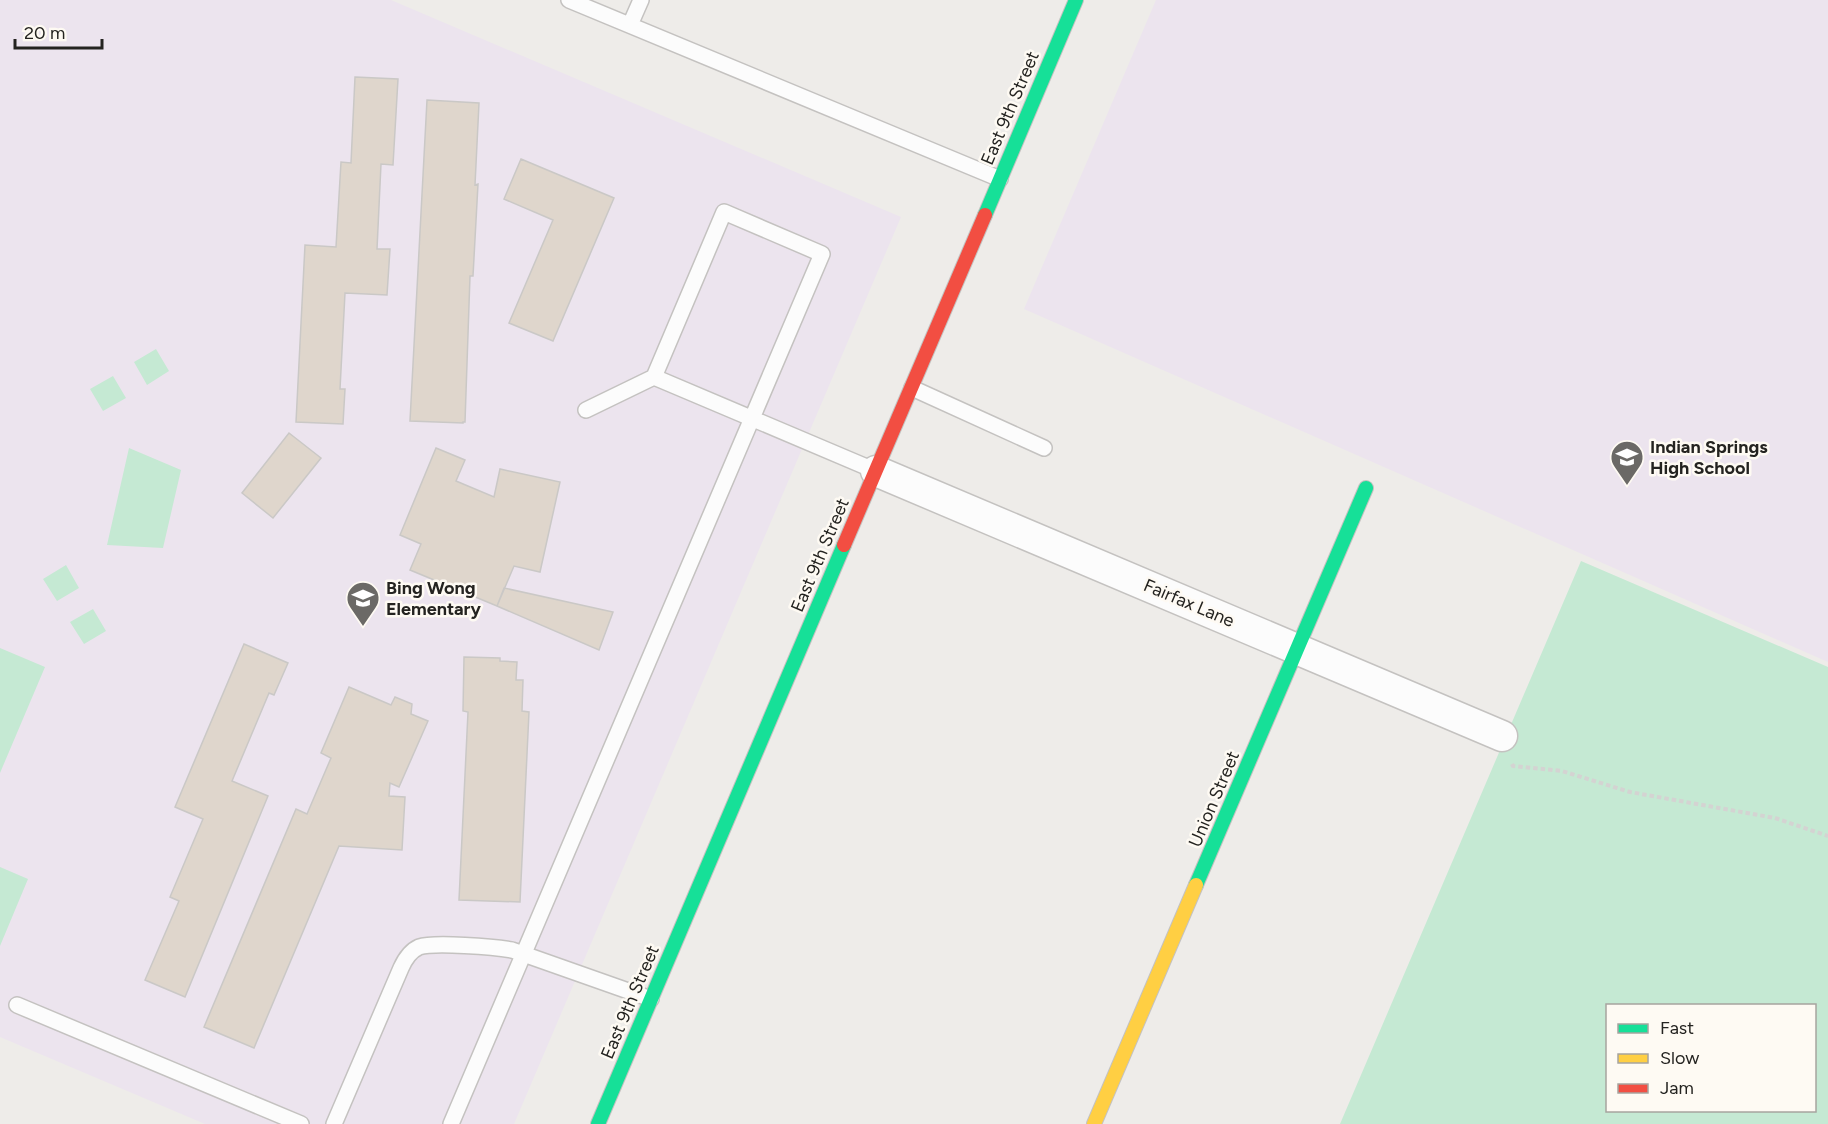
<svg xmlns="http://www.w3.org/2000/svg" width="1828" height="1124" viewBox="0 0 1828 1124" font-family="Figtree,sans-serif">
<style>
.education{fill:#ece4ee}
.green{fill:#c5e9d3;fill-rule:evenodd}
.building{fill:#dfd6cc;stroke:#cac8c6;stroke-width:1.5}
.lines{fill:none;stroke-linecap:round;stroke-linejoin:round}
.lane-casing{stroke:#c4c2c0;stroke-width:18}
.street-casing{stroke:#c4c2c0;stroke-width:33}
.fast-casing{stroke:#c4c2c0;stroke-width:16}
.slow-casing{stroke:#c4c2c0;stroke-width:16}
.jam-casing{stroke:#c4c2c0;stroke-width:16}
.path{stroke:#d4d3d2;stroke-width:4;stroke-dasharray:4.5 3;stroke-linecap:butt}
.lane{stroke:#fcfcfc;stroke-width:15}
.street{stroke:#fcfcfc;stroke-width:30}
.fast{stroke:#16e098;stroke-width:14}
.slow{stroke:#ffcf43;stroke-width:14}
.jam{stroke:#f24e42;stroke-width:14}
.labels{text-anchor:middle;dominant-baseline:central;stroke-width:5;stroke-linejoin:round;paint-order:stroke}
.street-label{font-size:18px;fill:#242320;stroke:#fefaf3}
.poi-label{font-size:18px;font-weight:bold;fill:#242320;stroke:#fefaf3;text-anchor:start}
</style>
<rect width="100%" height="100%" fill="#eeece9"/>
<path class="education" d="M0,0H391L901,217L514,1124H205L0,1037Z
M1156,0H1828V662L1024,309Z"/>
<path class="green" d="M156,349L169,371L147,385L134,362Z
M113,376L126,398L103,411L90,389Z
M129,448L181,470L163,548L107,545Z
M1581,561L1828,667V1124H1340ZM1608,1006H1814V1110H1608Z
M66,565L79,588L57,601L43,579Z
M93,609L106,631L84,644L70,622Z
M0,648L45,667L0,773Z
M0,867L28,879L0,946Z"/>
<path class="building" d="M355,77L398,79L393,165L381,164L377,249H390L387,295L345,293L340,389H345L343,424L296,422L305,245L336,247L341,162L351,163Z
M427,100L479,103L475,185L478,184L473,276H470L465,422H463V423L410,421Z
M521,159L614,198L553,341L509,323L553,220L504,199Z
M289,433L321,458L273,518L242,493Z
M436,448L465,460L456,481L494,497L500,469L560,482L540,572L514,566L497,606L410,570L421,544L400,535Z
M504,588L613,612L599,650L497,606Z
M244,644L288,663L274,695L269,693L232,781L268,796L185,997L145,980L179,901L170,897L203,819L175,807Z
M464,657L500,658V661L517,662L516,680H523L522,711L529,712L520,902L459,900L468,712L463,711Z
M349,687L391,705L395,697L412,704L411,714L428,721L399,787L390,783L389,796L405,797L402,850L339,846L254,1048L204,1027L296,809L307,814L331,758L321,753Z"/>
<g class="lines">
<defs>
<path id="lane" d="M569,0L1000,179
M630,25L641,0
M654,377L876,471
M912,388L1044,448
M17,1005L301,1124
M334,1124L401,968C405,959 410,951 419,947C434,942 495,947 512,950L651,999
M451,1124L822,254L724,212L654,377L586,410"/>
<path id="street" d="M876,471L1502,736"/>
<path id="fast" d="M985,215L1076,0
M1196,885L1366,488
M598,1124L844,545"/>
<path id="slow" d="M1094,1124L1196,885"/>
<path id="jam" d="M844,545L985,215"/>
</defs>
<use href="#lane" class="lane-casing"/>
<use href="#street" class="street-casing"/>
<use href="#fast" class="fast-casing"/>
<use href="#slow" class="slow-casing"/>
<use href="#jam" class="jam-casing"/>
<path class="path" d="M1512,764L1513,766L1562,771L1630,792L1775,818L1828,836"/>
<use href="#lane" class="lane"/>
<use href="#street" class="street"/>
<use href="#fast" class="fast"/>
<use href="#slow" class="slow"/>
<use href="#jam" class="jam"/>
</g>
<defs>
<symbol id="school-pin" viewBox="-11 -11 22 30"><path d="M0 17L-7.5 6A9.5 9.5 0 1 1 7.5 6Z" fill="#6b6966" stroke="#fefaf3"/><path d="M0-5L7-2L0 1L-7-2ZM-4 1L0 2.5L4 1V4Q0 6-4 4Z" fill="#fff"/></symbol>
</defs>
<g fill-rule="evenodd">
<use href="#school-pin" x="1608" y="438" width="38" height="52"/>
<use href="#school-pin" x="344" y="579" width="38" height="52"/>
</g>
<g class="labels">
<g class="street-label">
<text transform="translate(1010 108) rotate(-67)">East 9th Street</text>
<text transform="translate(820 555) rotate(-67)">East 9th Street</text>
<text transform="translate(1189 603) rotate(23)">Fairfax Lane</text>
<text transform="translate(1214 799) rotate(-67)">Union Street</text>
<text transform="translate(630 1002) rotate(-67)">East 9th Street</text>
</g>
<g class="poi-label">
<text x="1650" y="447">Indian Springs<tspan x="1650" dy="21">High School</tspan></text>
<text x="386" y="588">Bing Wong<tspan x="386" dy="21">Elementary</tspan></text>
</g>
</g>
<rect x="1606" y="1004" width="210" height="108" fill="#fefaf3" stroke="#a7a49f" stroke-width="1.5"/>
<rect x="1618" y="1024" width="30" height="9" fill="#16e098" stroke="#a7a49f" stroke-width="1.5"/>
<text x="1660" y="1034" font-size="18" fill="#242320">Fast</text>
<rect x="1618" y="1054" width="30" height="9" fill="#ffcf43" stroke="#a7a49f" stroke-width="1.5"/>
<text x="1660" y="1064" font-size="18" fill="#242320">Slow</text>
<rect x="1618" y="1084" width="30" height="9" fill="#f24e42" stroke="#a7a49f" stroke-width="1.5"/>
<text x="1660" y="1094" font-size="18" fill="#242320">Jam</text>
<path d="M15 39v9h87v-9" fill="none" stroke="#242320" stroke-width="3"/>
<text x="24" y="39" font-size="18" fill="#242320" stroke="#fefaf3" stroke-width="4.5" paint-order="stroke">20 m</text>
</svg>
